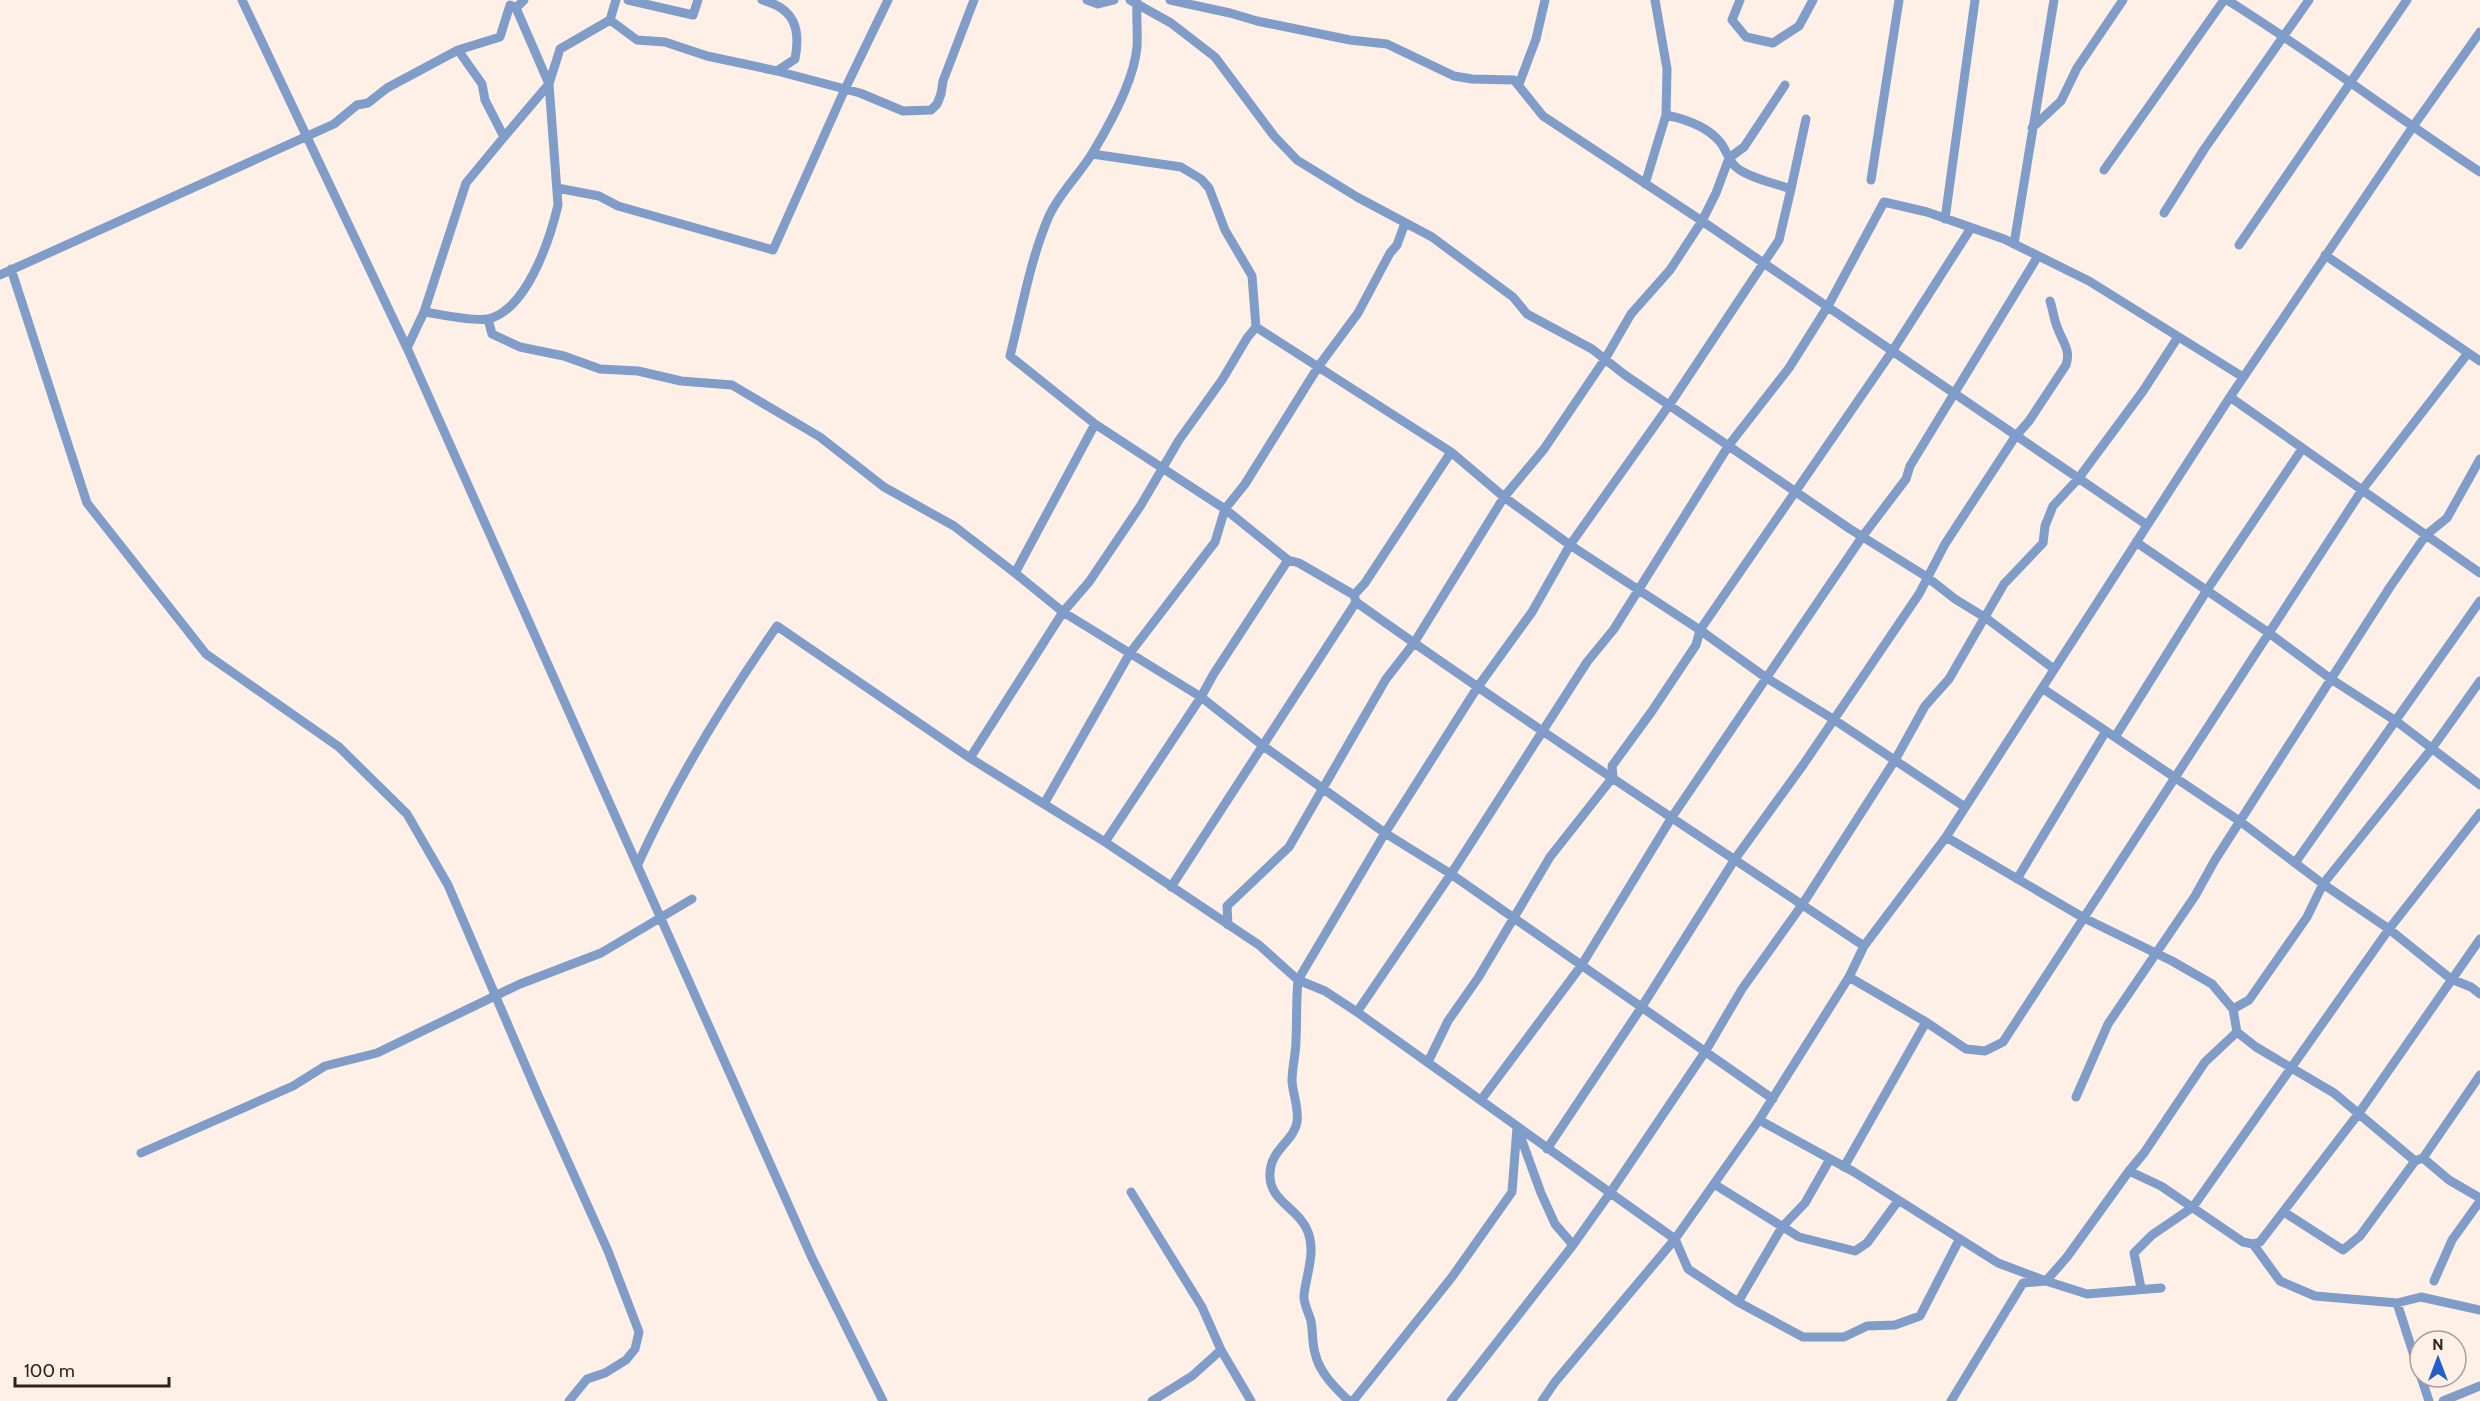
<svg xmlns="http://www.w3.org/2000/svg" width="2480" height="1401" viewBox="0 0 2480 1401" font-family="Cabin,sans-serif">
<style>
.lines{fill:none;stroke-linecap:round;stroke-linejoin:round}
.street{stroke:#809cc9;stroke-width:9}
</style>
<rect width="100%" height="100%" fill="#feefe7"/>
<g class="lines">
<path class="street" d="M242,0L407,348L812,1258L883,1401
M628,0L693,15L698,0
M1087,0L1098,4L1114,0
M1130,0L1171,23L1215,57L1274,136L1297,160L1357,197L1432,237L1513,297L1527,314L1592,349L1625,375L1850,529L1927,577L1955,599L1986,618L2054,669
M1170,0L1230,13L1257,21L1350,40L1387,44L1454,76L1472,79L1514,80L1543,116L1702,221L1716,193L1729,158L1744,147L1785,85
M1740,0L1732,20L1746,37L1773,43L1799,26L1813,0
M2227,0C2314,54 2395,116 2480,172
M1137,2C1136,17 1138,32 1137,47C1134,80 1110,124 1093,152C1080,174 1060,192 1049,216C1030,260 1022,309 1010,356L1095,424L1225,509L1288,560
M610,20L637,40L665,42L707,56L777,71L795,59C801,28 794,8 762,0
M777,71L860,93L903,111L931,110L937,104L941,94L943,81L974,0
M1519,84L1536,39L1545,0
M1666,115C1685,119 1707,126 1720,142C1726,149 1728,160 1735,166C1745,177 1777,184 1791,189L1806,119
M2032,128L2061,101L2077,68L2123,0
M504,137L549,84L560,49L610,20L616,0
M1092,154L1181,167L1201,179L1209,188L1225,230L1252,276L1256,327L1451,452L1365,583L1354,595L1299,563L1288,560L1213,675L1201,697L1105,842L1259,945L1298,980C1296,1001 1297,1020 1296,1040C1296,1053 1292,1068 1292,1081C1293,1095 1299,1107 1297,1122C1294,1141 1271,1149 1270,1173C1268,1201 1299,1208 1308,1232C1316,1253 1306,1275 1304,1295C1303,1303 1309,1313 1311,1321C1313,1332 1312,1343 1315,1353C1319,1372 1335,1388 1349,1401
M2104,170L2224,0
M1871,180L1899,0
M1645,184L1666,115L1667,69L1655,0
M557,188L599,196L618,206L773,250L845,89L888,0
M1791,189L1779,240L1670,404L1570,545L1532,612L1477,688L1385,833L1298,980L1325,991L1357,1012L1675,1239L1688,1269L1738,1302L1803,1337H1844L1867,1326L1895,1325L1920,1316L1959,1240
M2164,213L2205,148L2309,0
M1945,219L1975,0
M2014,244L2054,0
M2239,245L2407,0
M2325,255L2480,361
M11,269L87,503L206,654L339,747L407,814L448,885L538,1095L608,1251L639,1332L635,1349L626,1360L605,1373L587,1379L569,1401
M0,275L334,124L357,105L368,103L387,88L458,50L500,37L510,5L516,8L524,0
M424,312C439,314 474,322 488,319C527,310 550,239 558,205L549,84L516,8
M488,319L492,334L520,347L564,356L600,369L638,371L681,381L732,385L820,437L884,487L954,526L1015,573
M407,348L424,312L466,183L504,137L485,100L482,84L458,50
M2230,397L2480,573
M1095,424L1015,573L1063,612L1089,582L1141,505L1179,440L1222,380L1247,338L1256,327
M1451,452L1504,497L1570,545L1700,630L1765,677L1833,719L1965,807
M2136,542L2269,633L2331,679L2396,721L2480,785
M1354,595L1356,602C1522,720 1694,832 1864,946
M2480,681L2433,747L2323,884L2307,917L2249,1000L2233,1009L2237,1032L2256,1047L2334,1093L2415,1161L2423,1158L2449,1180L2480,1198
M2042,688L2241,822L2323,884L2389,929L2451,979L2471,987L2480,994
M2115,737L2207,590L2302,449
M1044,804L1130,653L1215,542L1225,509L1245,484L1318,367L1358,313L1390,253L1397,245L1405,223
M1946,837L2084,918L2172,961L2212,984L2233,1009
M1105,842L970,758L1063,612L1201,697L1262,745L1385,833L1451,874L1773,1099
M2295,863L2480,601
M638,864C676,780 724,702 777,626L970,758
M2017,879L2106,731
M1171,887L1356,602
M1228,925L1227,906L1289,847L1386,679L1414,643L1504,497L1544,449L1605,359L1631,314L1670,270L1702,221C1851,322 1998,424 2147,525
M1849,977L1926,1022L1966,1049L1985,1051L2003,1042L2362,490L2468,353
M1357,1012L1451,874L1587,662L1614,629L1729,445L1789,368L1828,306L1884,202L1927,212L2004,239L2089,281L2243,377
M1428,1062L1448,1021L1478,978L1550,857L1613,777L1612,766L1652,711L1696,645L1700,630L1893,350L1971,228
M2076,1097L2108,1024L2195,896L2215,860L2390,587L2426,535L2447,518L2480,459
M1481,1100L1581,966L1672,817L1862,537L1906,479L1910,466L2038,256
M1759,1120L1854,1172L1998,1263L2046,1281L2067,1257L2129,1171L2144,1153L2205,1062L2237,1032
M1547,1149L1641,1008L1735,859L1803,765L1919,594L1945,544L2015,437L2029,421L2066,365C2071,350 2063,343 2058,329C2054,320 2053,310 2050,301
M141,1153L293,1086L325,1066L377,1053L520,984L601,953L692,899
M2423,1158L2480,1075
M1844,1167L1926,1022
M2129,1171L2161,1186L2243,1242L2253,1244L2260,1242L2359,1113L2480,939
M1714,1184L1799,1237L1855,1251L1867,1243L1898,1201
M1131,1192L1202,1307L1221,1350L1251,1401
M2284,1212L2343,1250L2360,1236L2415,1161
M2253,1244L2280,1281L2315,1296L2397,1303L2421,1297L2480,1310
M2434,1281L2452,1240L2480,1201
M2141,1288L2134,1253L2152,1235L2193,1207L2389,929L2480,813
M1738,1302L1782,1227L1805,1203L1830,1159
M2397,1303L2420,1374
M2421,1377L2429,1401
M1152,1401L1192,1376L1221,1350
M1353,1401L1452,1277L1512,1192L1517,1127L1541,1193L1555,1224L1573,1245
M1451,1401L1573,1245L1610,1193L1705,1052L1742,989L1802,905L1895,760L1925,706L1949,679L2004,584L2043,543L2045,526L2053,506L2078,479L2143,391L2178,337
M1542,1401L1555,1382L1675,1239L1759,1120L1849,977L1864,946L1946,837L2230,397L2412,128L2480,32
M1951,1401L2023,1283L2046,1281L2087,1294L2161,1288
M2443,1401L2480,1386"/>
</g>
<g transform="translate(2438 1359)"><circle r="28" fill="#feefe7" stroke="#ac9d95" stroke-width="1.5"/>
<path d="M0-4.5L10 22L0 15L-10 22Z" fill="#2160cc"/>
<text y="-9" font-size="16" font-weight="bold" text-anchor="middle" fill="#30231b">N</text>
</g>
<path d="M15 1377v9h154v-9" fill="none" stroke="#30231b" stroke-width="3"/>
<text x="24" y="1377" font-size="18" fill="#30231b" stroke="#feefe7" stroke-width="4.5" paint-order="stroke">100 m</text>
</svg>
